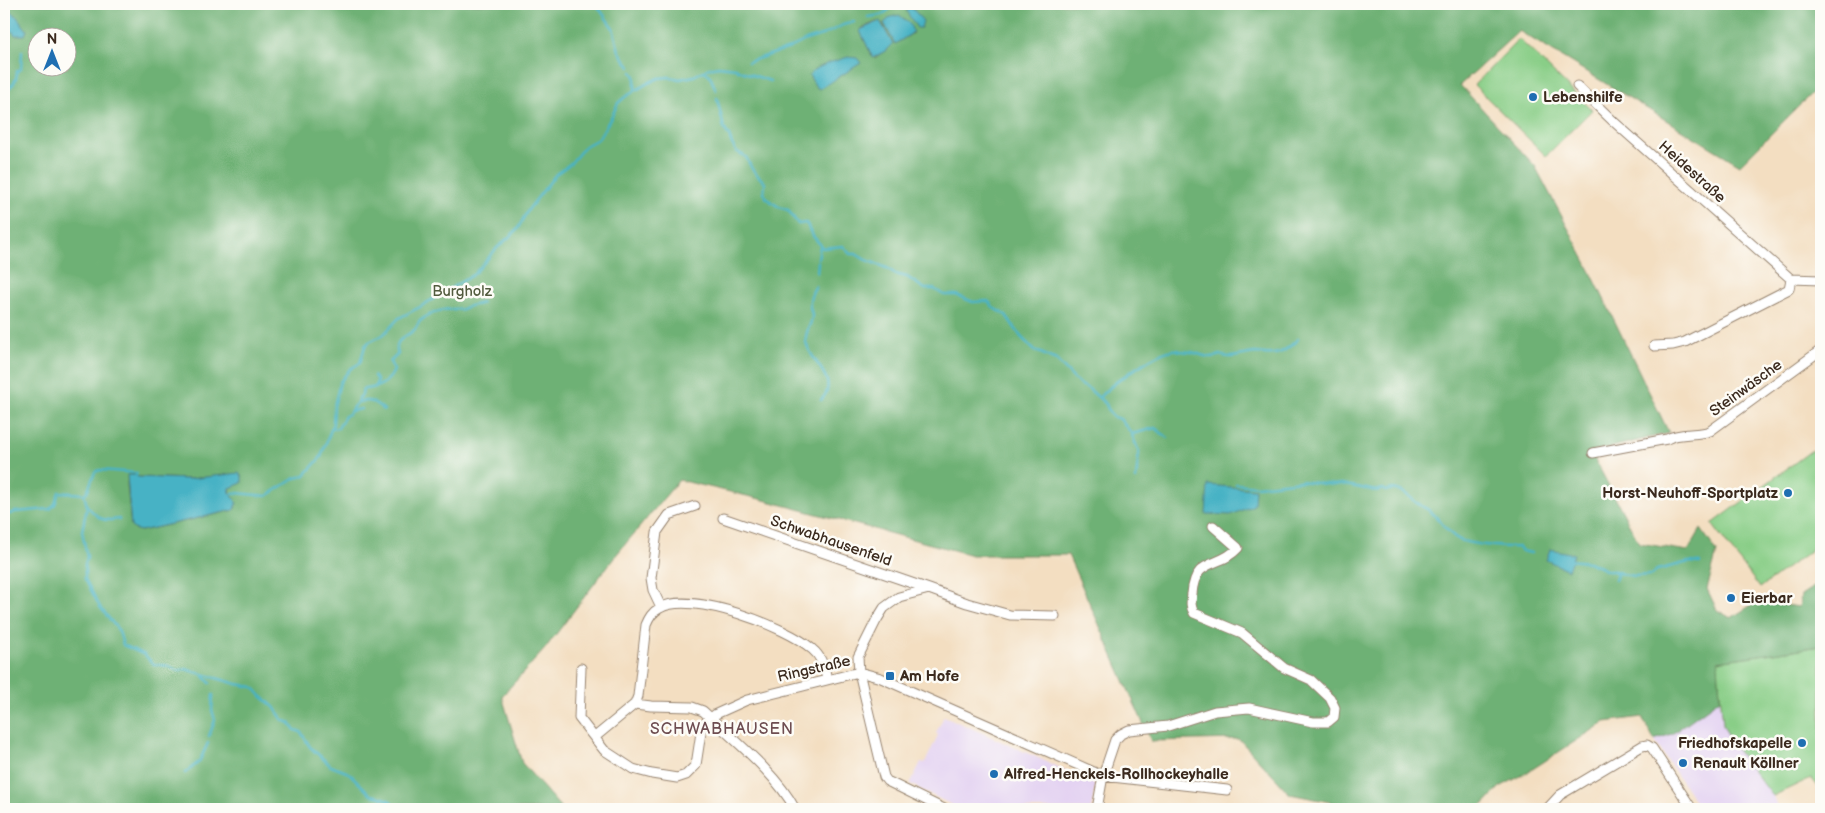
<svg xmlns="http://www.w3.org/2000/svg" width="1825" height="813" viewBox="0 0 1825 813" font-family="'Balsamiq Sans',sans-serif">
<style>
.built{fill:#e4d3f2}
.green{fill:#89ce87;stroke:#627c52}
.forest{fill:#6eb174;stroke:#546e49;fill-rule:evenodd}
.water{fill:#47b2c5;stroke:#416e72}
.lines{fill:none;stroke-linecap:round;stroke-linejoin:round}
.stream{stroke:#47b2c5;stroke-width:2.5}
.minor-casing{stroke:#978470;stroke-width:11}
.major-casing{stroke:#978470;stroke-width:13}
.minor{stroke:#fff;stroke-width:9}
.major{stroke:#fdbc70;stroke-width:11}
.poi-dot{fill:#1f6fb2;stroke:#fdfcf7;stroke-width:2}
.labels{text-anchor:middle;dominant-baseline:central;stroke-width:5;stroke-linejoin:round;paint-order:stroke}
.poi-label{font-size:15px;font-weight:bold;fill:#3b2a1e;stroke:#fdfcf7;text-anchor:start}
.street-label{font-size:15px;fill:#3b2a1e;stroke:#fdfcf7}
.park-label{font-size:15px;fill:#525b3e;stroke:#fdfcf7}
.neighbourhood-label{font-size:16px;letter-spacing:1px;fill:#6e4d51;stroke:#fdfcf7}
</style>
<rect width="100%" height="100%" fill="#fdfcf7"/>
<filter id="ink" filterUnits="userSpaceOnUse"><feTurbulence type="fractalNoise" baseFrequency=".02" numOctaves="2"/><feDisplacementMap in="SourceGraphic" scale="10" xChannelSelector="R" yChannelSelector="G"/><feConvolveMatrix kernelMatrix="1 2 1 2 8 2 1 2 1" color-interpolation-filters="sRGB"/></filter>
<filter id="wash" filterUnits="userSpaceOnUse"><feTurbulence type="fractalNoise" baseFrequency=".0096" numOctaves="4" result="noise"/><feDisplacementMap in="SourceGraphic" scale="20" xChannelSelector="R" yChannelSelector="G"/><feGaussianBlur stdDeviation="1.12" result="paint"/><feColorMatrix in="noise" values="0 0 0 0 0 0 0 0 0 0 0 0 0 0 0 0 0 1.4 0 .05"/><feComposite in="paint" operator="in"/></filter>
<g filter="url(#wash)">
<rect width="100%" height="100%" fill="#f3dec1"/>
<path class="built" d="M1720,699L1723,724L1773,796L1778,809H1700L1654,740L1672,734Z
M944,716L1092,782L1095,786L1091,809H960L910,784L921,762L925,763L938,735L936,733Z"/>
<path class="green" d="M1519,39L1592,110L1546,156L1474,85Z
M1812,450L1821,462V543L1760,588L1712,524Z
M1821,646V790L1811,778L1773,796L1731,742L1723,724L1717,661Z"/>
<path class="forest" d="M4,4H1821V84L1740,165L1519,31L1460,85L1535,166L1586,262L1669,433L1591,452L1639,543L1688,551L1701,529L1717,552L1707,589L1717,610L1731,618L1758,601L1799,607L1801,595L1821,582V646L1718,661L1720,699L1672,734L1654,740L1642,717L1605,722L1528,772L1500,787L1479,809H1365L1290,794L1239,739L1151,741L1068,555H972L760,499L679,480L617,554L544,650L502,696L522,763L562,809H4ZM876,22L882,23L893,44L875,58L872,56L860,31L862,28ZM884,23L913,33L895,44ZM38,38H68V68H38ZM240,474L242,479L230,488L234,510L141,531L131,526L127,484L128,475H135L138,477L189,479Z"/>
<path class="water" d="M909,8L913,9L923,21L921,28H917L906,11Z
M10,13H14L27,30L25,35H15L10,29L8,14Z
M899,15L909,23L913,31L911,34L895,44L884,23L891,17Z
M880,21L893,44L887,50L873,58L860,31L862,29Z
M848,57L857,58L861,63L820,89L816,87L809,75C817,65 836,61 848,57Z
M239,473L242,476V483L230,488V492L237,503L234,510L141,531L136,530L131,527L127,475H135L138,477L189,479Z
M1208,485L1255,489L1254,505L1231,515L1206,514Z
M1550,549L1574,554L1568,570L1546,560Z"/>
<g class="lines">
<path class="stream" d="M6,4L10,13
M596,4L613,28L619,51L630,67
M868,17L882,15L896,4
M748,62L790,48L806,40L825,34L843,25L854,22
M704,71L709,74L716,90
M632,72L635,76V90
M4,92C13,87 17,81 17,71L21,69L22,51
M717,98L724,128L729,136L732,144L736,151L746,157L752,169L765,183L764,193L767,199L779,207L788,210L798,224L806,223L808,226C809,234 818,241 823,248L843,246L850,254H856L864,259L889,269L895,274L907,277L925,289H934L944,295H956L973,302L988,301L995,309L1006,315L1021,337L1034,350L1056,360L1079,384L1089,389L1099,398L1106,404L1109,412L1114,417L1120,419L1132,434L1155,428L1168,438
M818,259L820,246
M817,273L818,262
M816,286C811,293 809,299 810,308C811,311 812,313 812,316C812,325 804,332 806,342C810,362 841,380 821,400
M374,376L377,380L376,386
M1099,398C1108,386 1162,347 1177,350C1182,352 1185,351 1191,352C1201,354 1209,360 1220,355C1230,360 1243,354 1255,353C1263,353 1270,356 1279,353C1287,350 1292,345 1298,339
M358,402C370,399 375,402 384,410
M351,411L361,409
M332,429L338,428L345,416L349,414L353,407L358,402L359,398L362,395L363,389C376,389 389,383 394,370L390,362L398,354C393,340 404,338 413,331C417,329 417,324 420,321C431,312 448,307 461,310C466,305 474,306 482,303
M1132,435L1139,452L1136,479
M1236,484L1257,486L1300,481L1334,485L1341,484L1376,491L1383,489L1386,491C1398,485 1409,497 1417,503C1421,506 1426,508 1430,511C1440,519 1447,533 1458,539C1466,544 1508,548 1519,547L1522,551L1531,553
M84,494L87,506L82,531L87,557L85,564V579L100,607L119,631L123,645L145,655L153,664L168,666L178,671L186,669L192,671L237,684L253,687L261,696L274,707L283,720L290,723L295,730L301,732L310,747L331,766L349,773L371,795C381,796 393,800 397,809
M232,494L237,493L267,496L295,478L300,477L305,475L321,457L333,424L334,406L340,382L350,369L360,363L365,346L369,342L383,335L399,318L420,307L474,274L497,248L517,230L528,210L556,174L571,163L585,146L598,139L612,116L618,103L625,97L648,83L659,78L669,77L680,79L694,76L709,68L718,66L736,68L738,70L770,81
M87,506C99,519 102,522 119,519
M4,516L15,512L50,509L55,504L59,492L84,494L87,492L95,472L100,470L137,473L136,475
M1568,560L1589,562L1608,571H1615L1622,574L1635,576L1651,575L1657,570L1689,562L1700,563
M1615,580L1617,575L1615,572
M203,675L210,683
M209,736L215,720L212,710L213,695
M185,773L199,762L208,743"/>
</g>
</g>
<g filter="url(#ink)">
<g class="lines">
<defs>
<path id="minor" d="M1577,86L1613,121L1791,279L1821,280
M1654,346L1673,345L1685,342L1789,289L1791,279
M1593,453L1667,439C1680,432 1696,436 1710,431L1821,350
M723,518L929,589
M661,607L653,590L651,578L657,532L669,515L695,506
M581,668L579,718L604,750L633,769L652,774L677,778L686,775L696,765L702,726L716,714L747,700L859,672L881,678L1103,776L1227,790
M635,704L651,706L692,707L703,711C733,739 777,774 795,809
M595,737L635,704L638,696L646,625C649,618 652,612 660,608C691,590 787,627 812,649C822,657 824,667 827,679
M944,809L887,781L884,777L859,672L858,657L876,621L884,608L899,597L929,589L967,603L1010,615L1055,616
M1097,809L1103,776L1115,740L1121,734L1129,730L1168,726L1215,711L1249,708L1313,722H1328L1334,717L1335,708L1330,698L1311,680L1284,668L1242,633L1194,613C1190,606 1191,602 1192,594C1195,556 1219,569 1238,548L1213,526
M1547,809L1560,795L1642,746L1647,745L1652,748L1692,809"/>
<path id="major" d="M1820,809L1821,808"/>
</defs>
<use href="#minor" class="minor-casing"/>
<use href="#major" class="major-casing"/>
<use href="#minor" class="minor"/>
<use href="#major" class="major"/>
</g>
</g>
<g class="poi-dot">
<circle cx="1533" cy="97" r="5"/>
<circle cx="1788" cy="493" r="5"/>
<circle cx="1731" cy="598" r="5"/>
<rect x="885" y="671" width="10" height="10" rx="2.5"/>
<circle cx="1802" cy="743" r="5"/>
<circle cx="1683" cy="763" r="5"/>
<circle cx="994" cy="774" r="5"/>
</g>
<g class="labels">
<g class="poi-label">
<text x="1543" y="97">Lebenshilfe</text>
<text x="1778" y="493" text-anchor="end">Horst-Neuhoff-Sportplatz</text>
<text x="1741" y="598">Eierbar</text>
<text x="900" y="676">Am Hofe</text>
<text x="1792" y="743" text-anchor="end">Friedhofskapelle</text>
<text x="1693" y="763">Renault Köllner</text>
<text x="1004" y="774">Alfred-Henckels-Rollhockeyhalle</text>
</g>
<g class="street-label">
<text transform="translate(1692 172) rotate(42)">Heidestraße</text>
<text transform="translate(1746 388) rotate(-36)">Steinwäsche</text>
<text transform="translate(831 541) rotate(19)">Schwabhausenfeld</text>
<text transform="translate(814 669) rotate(-13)">Ringstraße</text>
</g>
<g class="park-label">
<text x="462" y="291">Burgholz</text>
</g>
<g class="neighbourhood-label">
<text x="722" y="729">SCHWABHAUSEN</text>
</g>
</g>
<rect width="1825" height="813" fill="none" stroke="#fdfcf7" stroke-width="20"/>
<g transform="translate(52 52)"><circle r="24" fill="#fdfcf7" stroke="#afa8a0"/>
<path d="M0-4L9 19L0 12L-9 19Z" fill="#1f6fb2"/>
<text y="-8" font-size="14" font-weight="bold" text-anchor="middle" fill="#3b2a1e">N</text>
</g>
</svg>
